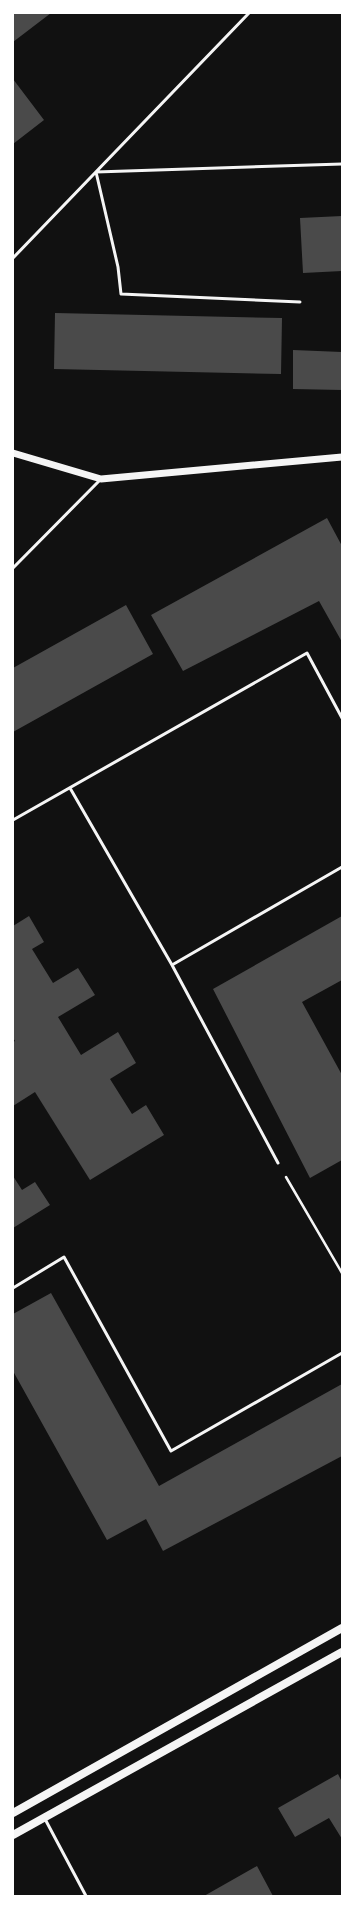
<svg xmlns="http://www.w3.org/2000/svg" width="355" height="1909" viewBox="0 0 355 1909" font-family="Overpass,sans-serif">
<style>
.building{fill:#4a4a4a}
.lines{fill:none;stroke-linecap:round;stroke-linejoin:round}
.path{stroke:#f5f5f5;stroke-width:2.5}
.service{stroke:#f5f5f5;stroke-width:3}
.tertiary{stroke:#f5f5f5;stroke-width:7}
.secondary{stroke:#f5f5f5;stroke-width:8}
</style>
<rect width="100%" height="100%" fill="#111"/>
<path class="building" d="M13,13H51L13,42Z
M13,79L44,120L13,144Z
M342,216V271L303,273L300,218Z
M55,313L282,318L281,374L54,369Z
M293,350L342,352V390L293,389Z
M327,518L342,546V642L319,601L183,671L151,615Z
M126,605L153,654L13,732V668Z
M29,916L44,942L32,949L53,983L78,968L95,995L58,1017L81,1055L118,1032L136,1063L110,1079L132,1114L146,1105L164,1135L90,1180L35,1092L13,1106V1042L15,1041L13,1038V926Z
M342,916V980L302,1002L342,1075V1160L310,1178L213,989Z
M13,1176L22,1190L35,1182L50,1205L13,1228Z
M51,1293L159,1486L342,1384V1456L163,1551L146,1519L107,1540L13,1371V1314Z
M338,1774L342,1782V1839L329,1818L295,1837L278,1808Z
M257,1866L273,1896H204Z"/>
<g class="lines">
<path class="path" d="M286,1177L342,1273"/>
<path class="service" d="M13,258L249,13
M300,302L121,294L118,267L96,172L342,164
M13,568L101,479
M70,788L172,965
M13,820L307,653L342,718
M278,1163L172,965L342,867
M13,1288L64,1257L171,1451L342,1353
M45,1819L86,1896"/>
<path class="tertiary" d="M13,453L101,479L342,457"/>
<path class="secondary" d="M13,1813L342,1628
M13,1835L342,1652"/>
</g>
<rect width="355" height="1909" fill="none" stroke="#ffffff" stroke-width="28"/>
</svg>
